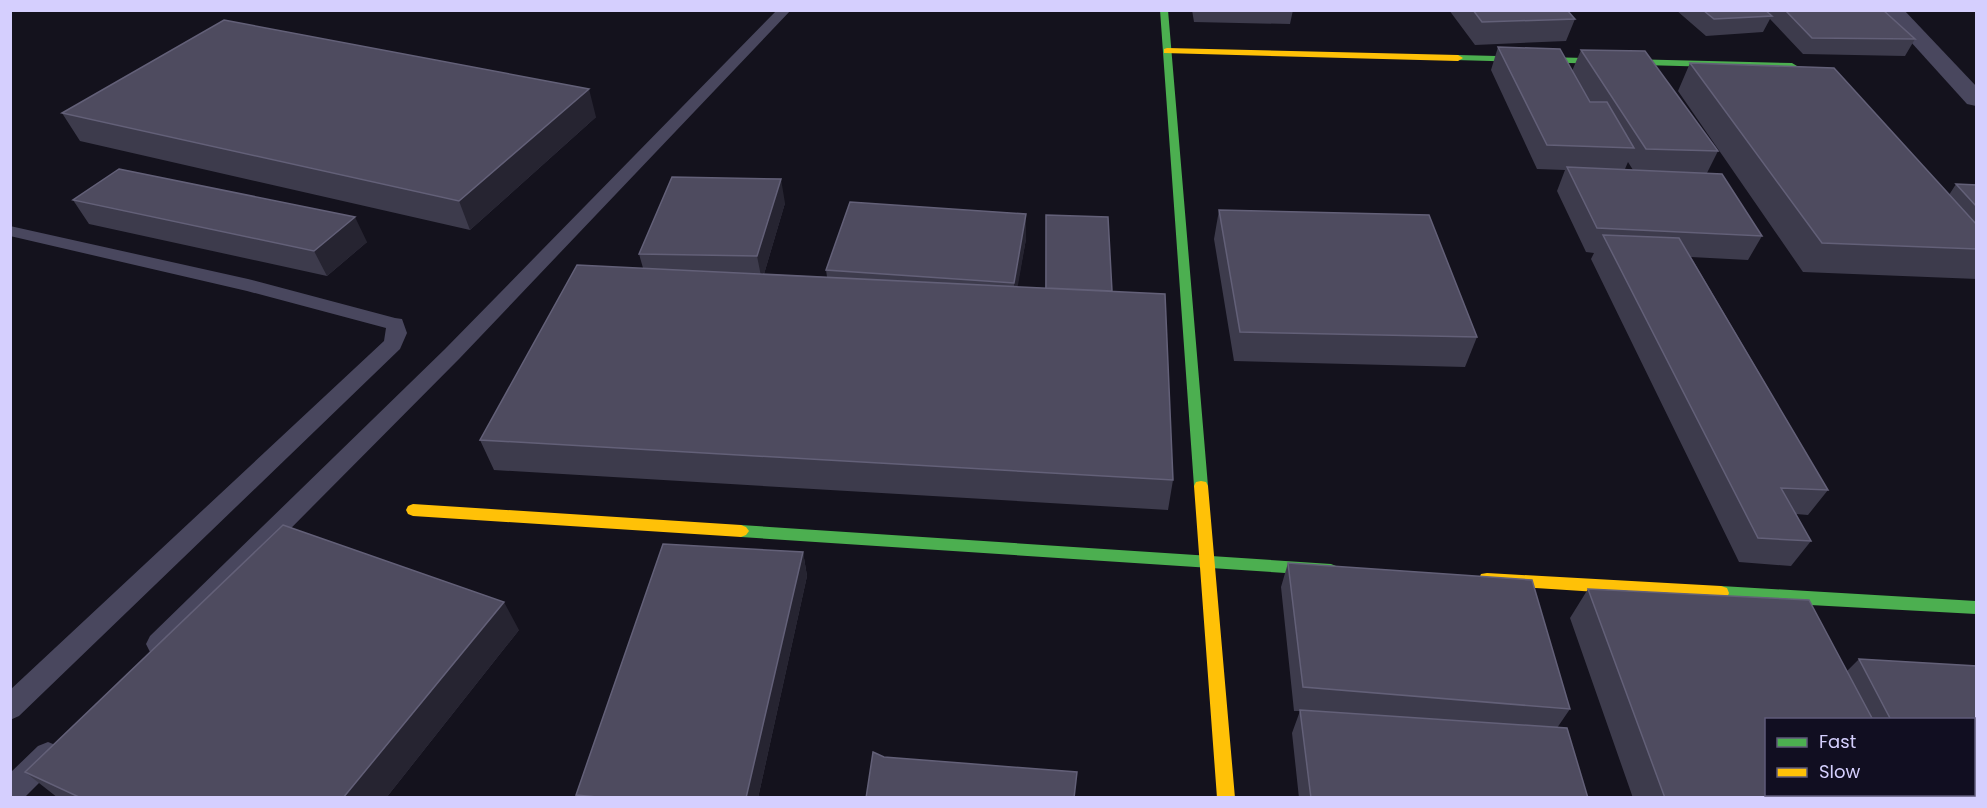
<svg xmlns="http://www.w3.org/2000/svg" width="1987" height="808" viewBox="0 0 1987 808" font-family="Poppins,sans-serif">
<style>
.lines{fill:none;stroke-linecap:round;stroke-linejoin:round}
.lane{fill:#49475e;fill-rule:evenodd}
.street{fill:#49475e;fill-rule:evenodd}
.fast{fill:#4caf50;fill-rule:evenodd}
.slow{fill:#ffc107;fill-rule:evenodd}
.wall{fill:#3d3b4c;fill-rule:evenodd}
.shaded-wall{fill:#262431}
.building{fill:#4e4b5f;stroke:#636078;stroke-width:1.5}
</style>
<rect width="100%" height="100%" fill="#14121d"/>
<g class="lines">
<path class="lane" d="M777,10H791L459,359L168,652L159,655L150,652L146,644L150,636L445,349Z
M10,226L248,279L395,318L402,319L407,333L400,349L19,716L10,720V690L384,341L386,328L247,291L10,236Z
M48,742L58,746L62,755L58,764L24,798H10V773L38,746Z"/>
<path class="street" d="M1882,10H1904L1976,86V106L1967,104Z"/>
<path class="fast" d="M1160,10H1168L1208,486L1206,490H1196L1194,486Z
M1458,55L1792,63L1797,66L1792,69L1455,60L1453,58Z
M741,525L1331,564L1336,566L1339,570L1336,574L1331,576L741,537L736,535L733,531L736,527Z
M1721,586L1976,601V614L1721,600L1715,598L1713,593L1715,588Z"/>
<path class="slow" d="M1167,48L1458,55L1463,58L1458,61L1164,53V49Z
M1201,481L1206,482L1208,486L1235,798H1217L1194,486L1196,482Z
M413,504L741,525L746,527L749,531L746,535L741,537L413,516L408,514L406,510L408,506Z
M1487,573L1721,586L1727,588L1729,593L1727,598L1721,600L1487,585L1481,584L1479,579L1481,574Z"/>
</g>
<path class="wall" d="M1192,10H1293L1290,24L1194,22Z
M1449,10H1567L1575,19L1566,41L1475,45Z
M1676,10H1883L1915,39L1905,56L1803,54L1770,19L1763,32L1706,36Z
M1498,47L1572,71L1581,50L1718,151L1707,173L1762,236L1748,260L1691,257L1828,490L1808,515L1796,514L1811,541L1791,566L1739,562L1591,259L1594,253L1586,252L1557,191L1565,170L1537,169L1491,70ZM1628,162L1633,170L1625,169Z
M1690,63L1949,195L1956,184L1977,185V279L1803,272L1678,91Z
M62,113L596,117L470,230L80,141Z
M73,200L367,242L327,276L89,224Z
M785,203L764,274L827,277L826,270L1026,214V239L1017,287L1045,288L1046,215L1112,291L1173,480L1168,510L494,470L480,440L643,268L639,254Z
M1219,210L1477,337L1465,367L1234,361L1214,239Z
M803,552L807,576L758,798H577L576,795Z
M1288,563L1570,709L1557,728L1588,798H1299L1292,733L1300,711H1294L1281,587Z
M1588,589L1809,600L1847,671L1859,659L1977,666V798H1633L1570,618ZM1767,720H1974V795H1767Z
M519,630L386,798H58L25,772Z"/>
<path class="shaded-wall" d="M589,89L596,117L470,230L459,201Z
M781,179L785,203L762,281L757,256Z
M1026,214V239L1014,308V283Z
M355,217L367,242L327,276L314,251Z
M803,552L807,576L758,798H746Z
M504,602L519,630L386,798H343Z"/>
<path class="building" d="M1473,10H1567L1575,19L1482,22Z
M1703,10H1765L1772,16L1714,19Z
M1785,10H1883L1915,39L1812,38Z
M224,20L589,89L459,201L62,113Z
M1498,47L1560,49L1590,102H1607L1634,148L1547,145Z
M1581,50L1645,51L1718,151L1646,149Z
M1690,63L1834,68L1977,225V249L1822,243Z
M1567,167L1722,174L1762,236L1597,228Z
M119,169L355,217L314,251L73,200Z
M672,177L781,179L757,256L639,254Z
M1956,184L1977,185V207Z
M850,202L1026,214L1014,283L826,270Z
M1219,210L1429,215L1477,337L1240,332Z
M1046,215L1108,217L1112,291L1046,288Z
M1603,235L1679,238L1828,490L1781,488L1811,541L1758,538Z
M577,265L1165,294L1173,480L480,440Z
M283,525L504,602L343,798H81L25,772Z
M663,544L803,552L746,798H608L576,795Z
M1288,563L1532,580L1570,709L1303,687Z
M1588,589L1809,600L1873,720H1767V795H1913L1915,798H1665Z
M1859,659L1977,666V798H1933L1931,795H1974V720H1891Z
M1300,710L1567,728L1588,798H1311Z
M873,752L884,757L1077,772L1074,798H866Z"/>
<rect width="1987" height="808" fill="none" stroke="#d5cffe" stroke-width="24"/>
<rect x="1765" y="718" width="210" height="78" fill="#110e21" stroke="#5f5b79" stroke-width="1.5"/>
<rect x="1777" y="738" width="30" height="9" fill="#4caf50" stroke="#5f5b79" stroke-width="1.5"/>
<text x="1819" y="748" font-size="18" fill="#d5cffe">Fast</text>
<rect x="1777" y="768" width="30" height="9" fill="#ffc107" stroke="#5f5b79" stroke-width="1.5"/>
<text x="1819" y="778" font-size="18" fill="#d5cffe">Slow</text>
</svg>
